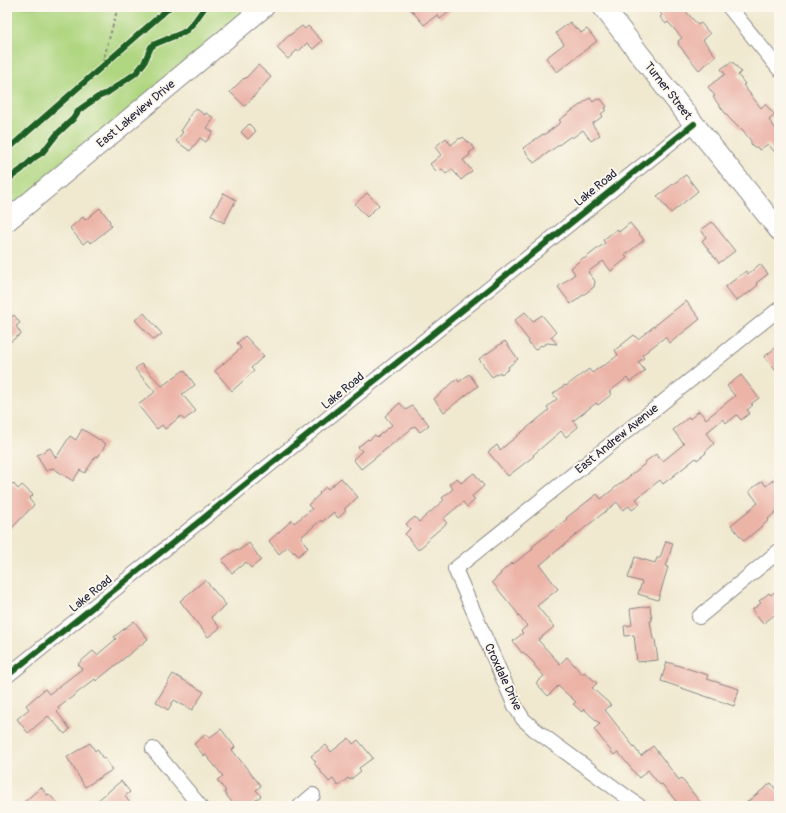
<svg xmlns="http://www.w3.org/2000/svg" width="786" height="813" viewBox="0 0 786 813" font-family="Pangolin,sans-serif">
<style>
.green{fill:#afd680;stroke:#687c5e}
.building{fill:#ecb3a7}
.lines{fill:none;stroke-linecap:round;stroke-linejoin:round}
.street-casing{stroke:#898686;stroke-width:16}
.secondary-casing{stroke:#898686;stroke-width:22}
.path{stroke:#898686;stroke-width:2;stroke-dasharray:3 3;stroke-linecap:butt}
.street{stroke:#fff;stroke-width:14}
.secondary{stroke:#fff;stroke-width:20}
.cycleway-casing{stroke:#fbf7ec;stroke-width:8}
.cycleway{stroke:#1b5e20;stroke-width:6}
.labels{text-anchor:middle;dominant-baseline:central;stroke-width:4;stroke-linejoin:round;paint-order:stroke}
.street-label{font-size:12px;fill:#22223b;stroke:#fbf7ec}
</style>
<rect width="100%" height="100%" fill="#fbf7ec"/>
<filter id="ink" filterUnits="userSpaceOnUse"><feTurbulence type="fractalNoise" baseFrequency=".025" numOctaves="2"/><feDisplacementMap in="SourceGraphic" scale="8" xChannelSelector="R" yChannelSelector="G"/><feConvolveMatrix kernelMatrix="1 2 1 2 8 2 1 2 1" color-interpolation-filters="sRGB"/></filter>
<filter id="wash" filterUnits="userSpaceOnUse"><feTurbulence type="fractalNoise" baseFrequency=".012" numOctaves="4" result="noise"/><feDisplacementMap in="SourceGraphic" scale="16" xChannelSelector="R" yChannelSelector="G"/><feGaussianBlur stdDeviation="0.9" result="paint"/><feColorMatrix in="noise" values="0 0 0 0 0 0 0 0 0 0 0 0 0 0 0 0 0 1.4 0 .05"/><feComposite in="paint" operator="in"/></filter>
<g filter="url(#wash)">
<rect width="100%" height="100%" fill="#f0e9d0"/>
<path class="green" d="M7,7H264L7,221Z"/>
<g id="blocks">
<path class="building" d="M409,7H455L440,19L437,15L424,25Z
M656,7H682L698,25L701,23L710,34L703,40L716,56L699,70L678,44L679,43L678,41L682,38L668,22L666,24L660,17L662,15Z
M570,22L577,30L578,29L581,33L587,29L597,41L557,72L546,58L564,44L556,33Z
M302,26L305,29L308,26L322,41L313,49L307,43L298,52L297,50L288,59L277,48L286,38Z
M732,61L741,72L738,75L745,84L743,85L761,108L765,104L775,115L769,120L779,133V157L768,144L759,150L757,147H754L751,144V141L742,129H740L729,118L713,97L715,96L708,87L725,74L721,69Z
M258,65L271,77L245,106L230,92L244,78L245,79Z
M590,98L593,102L597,99L598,100L601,99L607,107L605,108L606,110L601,114L603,116L592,124L600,135L591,141L583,130L572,138L571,136L534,163L523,148L543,134L544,135L561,122L559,120Z
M195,108L205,115L206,113L214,118L207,128L213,132L206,142L200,138L190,151L176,141L183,132L181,131L189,119L188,118Z
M249,124L256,131L248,139L241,132Z
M463,137L468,142H469L475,149L469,153L470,155L463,160L472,171L461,180L452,169L446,174L442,169L437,172L430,164L441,155L435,147L446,138L451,145L460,138L461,139Z
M686,175L698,191L671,213L657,196L684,176Z
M224,193L236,200L224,223L211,215Z
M367,193L379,205L367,217L355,204Z
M100,208L110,221L109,222L112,226L91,243L88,240L83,244L70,228L83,217L85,220Z
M712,222L735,251L719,263L702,241L706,237L701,230Z
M630,223L644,240L625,255L627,258L611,271L603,261L588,272L595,281L594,287L579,298L578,299L574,302H573L571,304L558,287L575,274L571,268L583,258L584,259L605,243L603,240L617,229L619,232Z
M760,264L768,274L756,283L758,285L746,295L745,294L736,301L725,287L746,271L748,274Z
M686,301L700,319L670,343L665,337L642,355L644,358L638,362L645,371L630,382L627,378L609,392L612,394L598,405L596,403L573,421L578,427L566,437L561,431L533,455L534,456L508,476L488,452L497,445L500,450L549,410L547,407L557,399L553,394L565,385L566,386L589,369L592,373L603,365L604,366L618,355L615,350L634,335L638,339Z
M525,312L533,321L542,315L556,332L551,337L557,344L547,343L542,346L541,345L535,350L528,342L529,341L514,321Z
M144,313L162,334L154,340L135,320Z
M7,314L10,318L14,315L20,323L16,326L21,334L7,344Z
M245,336L264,356L251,368L254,371L232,391L215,371L241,348L237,343Z
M505,341L518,359L508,367L509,369L501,374L500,372L492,377L479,359Z
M779,345V374L764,357Z
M141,364L162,386L184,370L195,385L182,394L196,411L184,420L181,416L165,429L162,425L157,429L156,428L138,405L155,392L135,369Z
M469,374L478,386L444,412L434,399L457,379L459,382Z
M741,375L759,398L751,404L753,405L747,410L750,413L741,420L737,415L728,422V421L726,423L723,419L706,433L714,444L705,452L706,453L697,460L696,458L663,484L660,480L636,499L640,504L632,510L629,506L623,510L617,502L571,539L540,565L558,589L537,606L554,627L538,640L560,664L567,657L582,674L584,672L597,683L592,688L611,705L605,710L641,756L653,746L679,780L681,778L703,806H680L662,784L660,785L648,770L639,778L618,752L614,755L594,729L600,724L584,709L582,712L573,704L576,702L558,686L548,696L536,683L544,676L534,665L535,664L523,652L522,653L513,641L523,633L521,631L527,626L518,615H519L492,582L501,574L500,573L512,563L513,564L533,549L532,547L567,519L566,518L597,494L601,499L646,463L645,462L656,454L658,458L660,457L663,461L684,444L673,430L689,417L690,419L699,411L706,419L735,396L727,386Z
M400,403L406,410L412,406L421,417L422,416L429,425L420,432L415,426L361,469L353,459L362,451L358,447L368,439L369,440L375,435L377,437L392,425L385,416Z
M82,429L106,444L98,457L96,456L85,473L80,470L73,481L53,468L46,471L37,455L50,448L56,458L70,436L76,440Z
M474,473L484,486L472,496L475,500L467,507L463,502L443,519L447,523L427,540L428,541L418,550L405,534L410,529L406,524L415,517L419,522L444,500L442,498L453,489L449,484L457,478L461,483Z
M779,475V509L768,519L769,520L744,541L731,525L758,503L749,491L762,481L766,486Z
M341,478L358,497L344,509L346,511L338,518L334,512L322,522L321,520L301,537L308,548L298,556L295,552L294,553L288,546L279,554L269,541L292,520L294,523L312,509L308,505L320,494L319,493L326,487L328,489Z
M13,483L18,489L22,485L33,495L29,499L34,505L7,533V489Z
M666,541L673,543L666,567H668L658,600L638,594L642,582L628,578L635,557L655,563L657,558H660Z
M249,543L261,560L251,568L246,562L232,573L222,560L237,549L238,551Z
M205,580L226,605L211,617L220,628L208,637L180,601Z
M779,588V611L763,624L752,610L761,603L759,601L769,593L771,595Z
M650,606L652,621H650L653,639H655L658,660L637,662L634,635L625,636L624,626L632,625L630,609Z
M134,621L148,639L96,681L95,679L58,708L59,710L57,712L70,729L65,734L48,716L28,733L17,719L29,709L26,705L45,689L49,694L82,669L78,664L93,651L97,655L116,639L114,637Z
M667,662L708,675L707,679L739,689L734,706L661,681Z
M173,674L204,692L192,710L174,700L168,710L156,702Z
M221,729L235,747L232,750L261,786L256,790L261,796L249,806H235L224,792L226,791L217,780L223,776L205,754L204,756L194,744L206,734L209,738Z
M349,738L353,744L358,740L373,758L359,768L361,771L350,780L348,778L338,786L333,779L329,782L314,763L316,762L311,756L326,745L331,752Z
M90,743L95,751L97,749L103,759L105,758L112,770L85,787L67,757Z
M121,781L130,792L125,796L132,806H91Z
M771,783L779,794V806H742Z
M41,787L47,795L49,794L60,806H20Z"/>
</g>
</g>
<g filter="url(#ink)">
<use href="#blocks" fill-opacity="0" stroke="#898686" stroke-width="1"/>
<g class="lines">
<defs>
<path id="street" d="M729,7L779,69
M699,617L779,551
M7,676L694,124
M153,749L200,806
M300,806L313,795
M639,806L534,729L523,719L515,706L455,569L779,309"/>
<path id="secondary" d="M603,7L694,124L779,230
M7,221L264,7"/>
</defs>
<use href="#street" class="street-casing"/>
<use href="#secondary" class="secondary-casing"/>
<path class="path" d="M101,68L118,7"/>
<use href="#street" class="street"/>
<use href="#secondary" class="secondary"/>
<defs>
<path id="cycleway" d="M7,150L170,7
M7,180L21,170L34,158L43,152L57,134L73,119L79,110L86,105L98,97L107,93L136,73L144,63L151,47L155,44L182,33L187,30L195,21L205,7
M7,676L694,124"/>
</defs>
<use href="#cycleway" class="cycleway-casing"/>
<use href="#cycleway" class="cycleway"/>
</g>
</g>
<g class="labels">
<g class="street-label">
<text transform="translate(668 91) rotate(52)">Turner Street</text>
<text transform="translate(136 114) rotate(-40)">East Lakeview Drive</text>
<text transform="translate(596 188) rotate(-39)">Lake Road</text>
<text transform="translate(343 391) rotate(-39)">Lake Road</text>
<text transform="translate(617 439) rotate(-39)">East Andrew Avenue</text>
<text transform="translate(91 594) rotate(-39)">Lake Road</text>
<text transform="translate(503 677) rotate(65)">Croxdale Drive</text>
</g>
</g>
<rect width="786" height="813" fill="none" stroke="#fbf7ec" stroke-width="24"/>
</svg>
